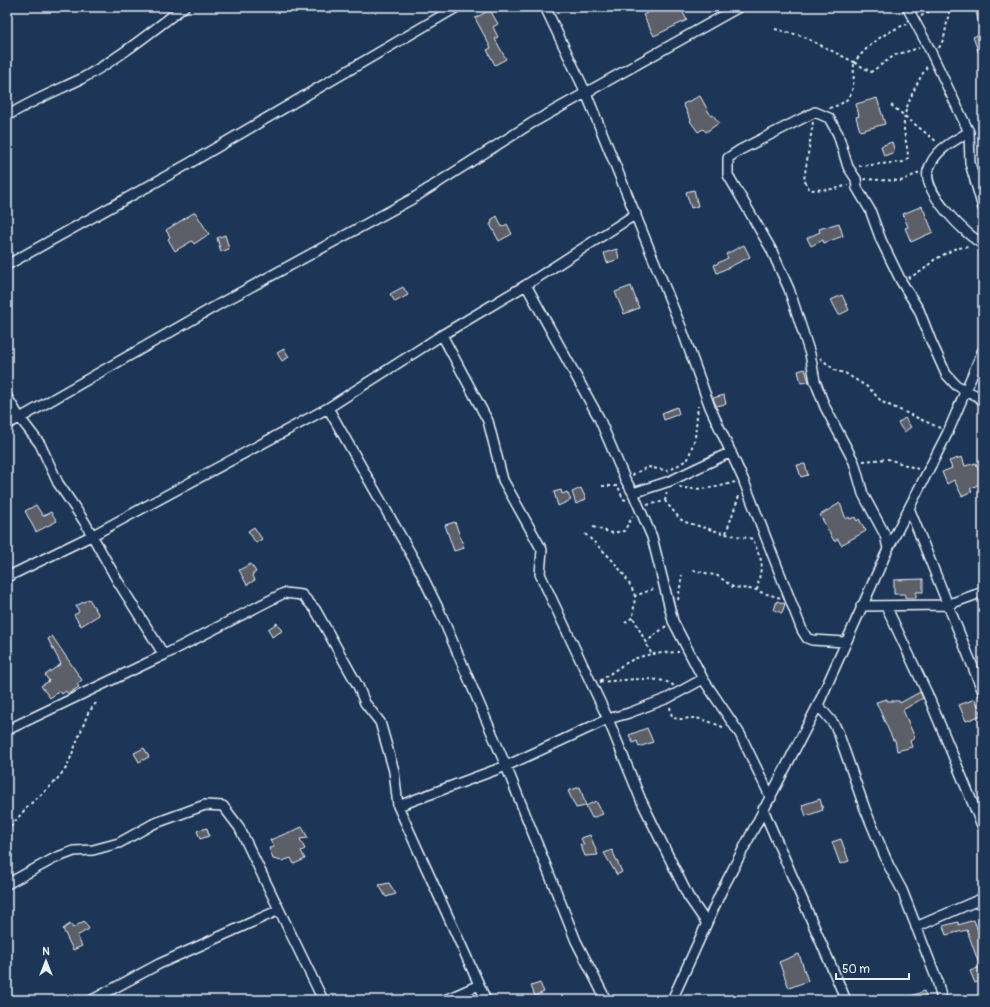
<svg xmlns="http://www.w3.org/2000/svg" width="990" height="1007" viewBox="0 0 990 1007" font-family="Pangolin,sans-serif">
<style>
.building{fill:#5d5f67;stroke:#e8f1f8}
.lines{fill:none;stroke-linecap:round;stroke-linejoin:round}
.street-casing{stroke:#e8f1f8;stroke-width:12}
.path{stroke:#e8f1f8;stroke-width:2;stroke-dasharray:3 3;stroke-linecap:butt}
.street{stroke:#1d3557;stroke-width:9}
</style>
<rect width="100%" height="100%" fill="#1d3557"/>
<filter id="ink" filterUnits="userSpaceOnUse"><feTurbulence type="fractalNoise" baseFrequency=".025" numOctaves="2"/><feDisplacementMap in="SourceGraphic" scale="8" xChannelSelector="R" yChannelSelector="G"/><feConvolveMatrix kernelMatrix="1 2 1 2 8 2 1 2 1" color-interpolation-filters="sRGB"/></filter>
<g filter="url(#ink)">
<path class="building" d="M659,7H663L665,12L675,7H680L687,20L654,36L643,15Z
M975,7H983V29H980Z
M490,10L498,24L493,27L498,37L495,39L506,59L495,65L487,50L491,48L475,18Z
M983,33V61L982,62L973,37Z
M700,96L711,116L713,115L719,123L706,132L703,129L698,132L690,121L691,120L683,104Z
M877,98L885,124L860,131L856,117L859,116L856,104Z
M892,142L895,152L884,156L881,146Z
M694,190L698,206L691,208L686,192Z
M922,206L933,232L911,242L905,228L908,227L903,214Z
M195,212L209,234L194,244L192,241L175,251L168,239L170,237L166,230Z
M497,216L502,227L507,224L512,234L499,241L490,224L492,223L491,220Z
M839,223L843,236L824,243L823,240L811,246L807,238L820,232L819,229Z
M225,235L229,249L221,252L217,238Z
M744,245L750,257L717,273L714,265L728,258L726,254Z
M617,249L619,259L607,263L604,253Z
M631,286L639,308L624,314L615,292Z
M403,287L408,295L395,302L390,294Z
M842,295L849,310L839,315L831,300Z
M284,349L289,357L282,361L277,353Z
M805,369L809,382L801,383L798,371Z
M724,395L726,404L716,406L713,398Z
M677,407L679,414L664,420L662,413Z
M905,418L911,427L904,432L898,423Z
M962,457L965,466L976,463L983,482L970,489L972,491L962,496L954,480L947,484L942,472L952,468L949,461Z
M805,464L808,475L801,477L797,465Z
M581,488L586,499L576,504L572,492Z
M561,490L562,494L567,492L571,500L558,506L554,492Z
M840,503L846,519L849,517L850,519L855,517L857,521L859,519L866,531L841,545L838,539L834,541L820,515Z
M36,505L43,516L51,512L57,521L36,532L25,511Z
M455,522L464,548L454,551L445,525Z
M254,527L262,539L256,543L248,531Z
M251,564L256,572L252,574L255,580L247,585L239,570Z
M923,579V592H916V598H905V594H894V580Z
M89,599L99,615L81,626L74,615L79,612L76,606Z
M777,601L785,604L782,613L774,610Z
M277,623L282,631L272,637L268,629Z
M52,636L82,680L77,684L79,687L68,694L66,691L62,694L60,691L50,698L41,686L49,681L45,675L61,664L48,639Z
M920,692L923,698L903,710L915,738L910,741L912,747L897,751L895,740H893L876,702L887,699V701H899L900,703Z
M975,699L982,715L966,721L959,705Z
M647,728L653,742L639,747L637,741L633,743L629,735Z
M144,748L149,757L139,762L134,753Z
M580,787L586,806L576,808L568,791Z
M820,799L823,810L806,816L802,805Z
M596,801L603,814L592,818L586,806Z
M302,827L308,838L300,839L305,849L301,851L305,859L294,864L291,858L282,861L273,859L269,848L274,847L270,840Z
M207,828L209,836L200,839L197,831Z
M590,835L598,855L585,856L580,844L584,845L581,838Z
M841,839L849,861L840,864L832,842Z
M612,850L622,872L617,875L604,853Z
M389,883L396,894L386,897L379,885Z
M974,920L983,945V980L975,983L970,971L980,967L967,930L946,935L943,926L958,922V925Z
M84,921L89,929L77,936L82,946L73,950L63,929L70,924L73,928Z
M799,954L808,981L789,988L779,962Z
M540,983L544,992L535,996L531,986Z
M924,991L928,1000H902Z"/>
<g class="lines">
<defs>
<path id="street" d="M545,7L586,93L681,327L710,407L743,479L802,630L807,638L812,640L845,642
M907,7L928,46L969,132L970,163L983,208
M7,116C31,101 56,91 81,79C118,59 151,32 184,7
M969,132C952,142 934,150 928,171C923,192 965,235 983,244
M7,265L190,163L457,7
M526,285L599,418L625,479L633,493L652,537L673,621L703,679L740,734L771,798
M442,335L488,421L503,480L542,550L540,574L608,719L641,800L688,896L706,922
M7,397L20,418L40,444L58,483L84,521L117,580L164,655
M328,408L416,563L440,612L506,766L576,941L606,1000
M7,424L20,418L223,302L412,199L532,123L739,7
M633,493L670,481L731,452
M909,508L983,692
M888,549L885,535L863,494L854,462L825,407L815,381L810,354L789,289L771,249L728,175V158L740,150L815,112L829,118L838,134L848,167L856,179L857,188L870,210L881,240L901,281L919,310L931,341L946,374L956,385L977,396L983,401
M7,577L93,535L328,408L442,335L526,285L636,214
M861,606L947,605L983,592
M886,606L927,693L983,828
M818,705L834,724L838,732L865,809L889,866L902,890L937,980L942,1000
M7,730L164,655L284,593L302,595L315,609L358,686L365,703L380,722L394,771L398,806L486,1000
M398,806L506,766L608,719L629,713L668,698L703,679
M763,809L846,1000
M7,884L55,858L74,851L93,850L119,843L153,824L205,805L223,806L239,827L323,1000
M916,927L983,898
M92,1000L159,964L279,910
M445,1000L479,985
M672,1000L721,892L818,705L888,549L948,432L983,350"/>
</defs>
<use href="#street" class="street-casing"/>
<path class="path" d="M921,16L939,7
M775,29L802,36L854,62C871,43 883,33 907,24
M939,48L944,38L950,7
M891,105L937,142
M829,108C857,101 853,87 854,62L871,72L895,55L919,48
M813,122L804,180L810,190L835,189L848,185
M859,166L903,162L908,158C908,147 904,137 904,127C902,109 919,79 928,65
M864,179L901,181L920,172
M908,278L922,271L934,260L954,249L969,246
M820,358L836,371L845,373L869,388L882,402L940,428
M863,461L888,459L918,469
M672,469L688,459L695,438L698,406
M632,475L648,467L669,471
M602,486H618L623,499L626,500
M679,487C698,491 716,488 735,482
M665,501L667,491
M647,505L665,501L680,519L685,522L726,534L753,539L762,563L757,590
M593,527L612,533L624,531L633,516
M726,533L739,496
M585,534C605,552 625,570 635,596
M693,570L718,576L733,587L757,590L760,592L781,598
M678,600L682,575
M625,623L633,617
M645,643L666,626
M651,653L633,617L635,596L653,589
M600,681C633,657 637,654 679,652
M600,682C618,681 661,674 674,686
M670,707L672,717C681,721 685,718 694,718C705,719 715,724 725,728
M7,831L27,807L53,784L67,767L88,713L96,703"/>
<use href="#street" class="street"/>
</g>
</g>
<rect width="990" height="1007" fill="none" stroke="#1d3557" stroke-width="24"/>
<rect x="12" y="12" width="966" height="983" fill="none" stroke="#e8f1f8" stroke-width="1.5" filter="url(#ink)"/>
<g transform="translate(46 961)" stroke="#1d3557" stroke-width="3" paint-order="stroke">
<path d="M0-3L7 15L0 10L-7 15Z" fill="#e8f1f8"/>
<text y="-6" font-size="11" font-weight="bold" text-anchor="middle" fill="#e8f1f8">N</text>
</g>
<path d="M836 973v6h73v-6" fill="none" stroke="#e8f1f8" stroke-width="2"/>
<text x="842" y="973" font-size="12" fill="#e8f1f8" stroke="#1d3557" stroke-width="3" paint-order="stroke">50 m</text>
</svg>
